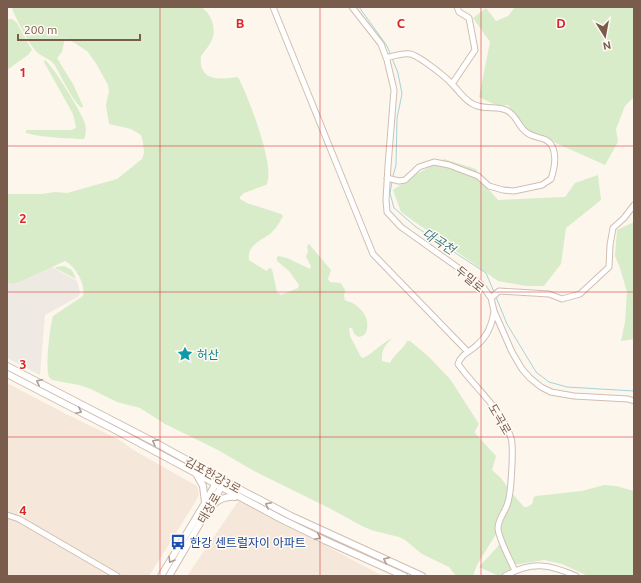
<svg xmlns="http://www.w3.org/2000/svg" width="641" height="583" viewBox="0 0 641 583" font-family="Ubuntu,'Noto Sans KR',sans-serif">
<style>
.residential{fill:#f5e8da}
.industrial{fill:#efe9e4}
.green{fill:#d8ecc9}
.lines{fill:none;stroke-linecap:round;stroke-linejoin:round}
.stream{stroke:#a5d3da;stroke-width:1}
.minor-casing{stroke:#d1beb0;stroke-width:7}
.tertiary-casing{stroke:#d1beb0;stroke-width:8}
.minor{stroke:#fff;stroke-width:5}
.tertiary{stroke:#fff;stroke-width:6}
.oneway{stroke:#af9d94}
.grid{fill:none;stroke:#d62828;stroke-width:1;stroke-opacity:0.55}
.labels{text-anchor:middle;dominant-baseline:central;stroke-width:3;stroke-linejoin:round;paint-order:stroke}
.street-label{font-size:12px;fill:#7a5c4d;stroke:#fffaf3}
.culture-label{font-size:12px;fill:#0d838f;stroke:#fffaf3;text-anchor:start}
.transit-label{font-size:12px;fill:#164399;stroke:#fffaf3;text-anchor:start}
.water-label{font-size:13px;font-style:italic;fill:#437c86;stroke:#fffaf3}
.grid-label{font-size:13px;text-anchor:middle;font-weight:bold;fill:#d62828;stroke:#fffaf3;stroke-width:3;stroke-linejoin:round;paint-order:stroke}
</style>
<rect width="100%" height="100%" fill="#fdf6ec"/>
<path class="residential" d="M7,383L66,414L118,439L135,451L197,486L199,494L196,501L149,576H7Z
M239,500L383,576H187Z"/>
<path class="industrial" d="M52,267L77,281L80,292L79,296L74,299L45,315L40,375L7,358V282L16,284Z"/>
<path class="green" d="M14,7H200C210,11 216,26 213,37C211,44 205,50 201,56C198,81 220,80 237,77L239,79C248,96 277,170 266,185L244,193L240,197V199L247,203L281,214L283,216C280,222 275,230 270,234C260,241 247,245 249,260L265,270L267,271L269,268L272,269L277,292L281,295L298,288L299,285L289,271L277,261V257L279,256L287,258L310,269L311,266L306,257L308,251L307,246L309,244L331,270L328,279L330,282L341,283L345,290L344,296L345,300C348,302 352,302 354,304C363,310 369,318 367,329C366,334 364,336 359,337L354,334L352,328H349L350,336L361,357L363,358C374,353 381,343 393,338C385,344 381,351 382,361L390,363C394,354 403,350 407,341H410L428,356L450,379L479,424L475,431V433L496,456L492,470L501,478L508,488L507,501L496,527V534L477,565L473,576H456L449,567L422,554L405,540L399,537L371,530L362,526L329,508L254,471L218,450L165,424L140,408L117,402L91,389L79,385L52,380L49,377C45,368 50,326 53,316L83,296C86,284 75,266 65,261L20,282L14,284L7,282V194H42L55,192L67,193L117,179L142,159L144,153L143,142L141,135L131,129L109,124L106,105L109,91L108,85L97,65L88,52L75,43L65,38L62,52L57,58L73,84L83,106L82,108C72,101 61,75 54,64C49,58 42,57 37,52C28,43 17,20 12,9Z
M515,7H634V97L625,106L616,129L618,142L605,165L529,131L508,105L498,106L479,97L490,42L473,18L486,8L496,21L508,16Z
M7,19H12L17,23L32,50L28,55L7,70Z
M45,60C53,66 80,110 84,121C86,126 87,133 84,139H78C66,138 33,137 25,132L27,130H71L74,129L76,127L73,114L44,62Z
M444,159L476,169L484,184L498,200L565,197L575,183L598,175L601,200L566,228L561,264L544,286H526L498,281L401,212L393,190L415,175Z
M634,222V339L621,341L625,322L627,292L620,268L615,256L617,230Z
M64,266L72,270L76,279L55,268L56,267Z
M604,485L616,486L634,491V576H588L562,564L544,560L514,565L502,535L501,527L508,508L512,493L524,507H527L532,504L534,497L536,496L582,491Z
M500,544L512,568L511,570L501,576H499L479,567Z"/>
<g class="lines">
<path class="stream" d="M359,7L387,46L391,55
M392,58L398,73L402,94L397,118L396,165L393,176
M392,182L390,193L394,208L416,227L486,273L494,292
M496,297L507,324L536,372L549,382L567,387L634,391"/>
<defs>
<path id="minor" d="M273,7L373,254L468,352
M352,7L381,44L387,60L394,90L388,166L386,200L387,212L401,227L481,284L491,298L494,311L512,352L522,369L530,378L541,387L551,392L574,396L628,399L634,401
M386,58C393,56 403,53 410,54C418,55 446,77 452,84C459,91 462,97 471,103C484,111 495,105 506,110C516,114 518,126 526,132C534,139 547,136 552,146C557,156 554,170 551,179L542,185L514,191L503,190L489,186L478,176L449,165L434,162L419,167L405,180L399,181L387,178
M452,84L475,50L469,18L459,12L457,7
M491,298L499,291L549,294L562,299L580,294L609,267L610,245L613,228L624,218L634,205
M494,312C492,325 488,336 477,345C470,352 461,354 458,364C475,388 502,409 511,438C514,447 511,493 508,502C506,511 498,519 498,528C498,538 511,561 515,571
M7,515L19,519L117,576
M505,576C532,561 549,564 576,576"/>
<path id="tertiary" d="M7,366L156,443L243,491L291,516L422,576
M7,374L119,432L281,519L324,540L404,576
M197,475L203,486L205,502
M213,504C220,499 226,496 235,497
M161,576L205,503L217,481
M169,576L223,484"/>
</defs>
<use href="#minor" class="minor-casing"/>
<use href="#tertiary" class="tertiary-casing"/>
<use href="#minor" class="minor"/>
<use href="#tertiary" class="tertiary"/>
</g>
<defs><path id="oneway-chevron" d="M-2-3.5L2.5 0L-2 3.5" fill="none" stroke-width="1.6" stroke-linecap="round" stroke-linejoin="round"/></defs>
<g class="oneway">
<use href="#oneway-chevron" transform="translate(39 382) rotate(-153)"/>
<use href="#oneway-chevron" transform="translate(79 411) rotate(27)"/>
<use href="#oneway-chevron" transform="translate(155 442) rotate(-152)"/>
<use href="#oneway-chevron" transform="translate(268 505) rotate(-153)"/>
<use href="#oneway-chevron" transform="translate(318 537) rotate(26)"/>
<use href="#oneway-chevron" transform="translate(171 560) rotate(121)"/>
<use href="#oneway-chevron" transform="translate(386 560) rotate(-156)"/>
</g>
<path class="grid" d="M160,7V576M320,7V576M481,7V576M7,146H634M7,292H634M7,437H634"/>
<defs>
<symbol id="sight-bare" viewBox="-9 -9 18 18"><path d="M0-6L1.8-2.2L6-1.7L2.9 1.2L3.7 5.4L0 3.3L-3.7 5.4L-2.9 1.2L-6-1.7L-1.8-2.2Z" fill="#0f9aa8" stroke="#fffaf3" stroke-width="2.5" paint-order="stroke"/></symbol>
<symbol id="bus-bare" viewBox="-9 -9 18 18"><path d="M-5-6H5V4H4V6H2V4H-2V6H-4V4H-5ZM-3.5-4V0h7V-4ZM-3.5 1.2v1.5H-2V1.2ZM2 1.2v1.5H3.5V1.2Z" fill="#1a4fb4" stroke="#fffaf3" stroke-width="2.5" paint-order="stroke"/></symbol>
</defs>
<g fill-rule="evenodd">
<use href="#sight-bare" x="174" y="343" width="22" height="22"/>
<use href="#bus-bare" x="167" y="531" width="22" height="22"/>
</g>
<g class="labels">
<g class="street-label">
<text transform="translate(470 279) rotate(40)">두밀로</text>
<text transform="translate(500 419) rotate(60)">도곡로</text>
<text transform="translate(213 475) rotate(29)">김포한강3로</text>
<text transform="translate(209 508) rotate(-60)">태장로</text>
</g>
<g class="culture-label">
<text x="197" y="354">허산</text>
</g>
<g class="transit-label">
<text x="190" y="542">한강 센트럴자이 아파트</text>
</g>
<g class="water-label">
<text transform="translate(439 241) rotate(33)">대곡천</text>
</g>
</g>
<g class="grid-label">
<text x="240" y="28">B</text>
<text x="401" y="28">C</text>
<text x="561" y="28">D</text>
<text x="23" y="77">1</text>
<text x="23" y="223">2</text>
<text x="23" y="369">3</text>
<text x="23" y="515">4</text>
</g>
<rect width="641" height="583" fill="none" stroke="#7a5c4d" stroke-width="16"/>
<g transform="translate(605 36) rotate(169)" stroke="#fffaf3" stroke-width="3" paint-order="stroke">
<path d="M0-3L7 15L0 10L-7 15Z" fill="#7a5c4d"/>
<text y="-6" font-size="11" font-weight="bold" text-anchor="middle" fill="#7a5c4d">N</text>
</g>
<path d="M18 34v6h122v-6" fill="none" stroke="#7a5c4d" stroke-width="2"/>
<text x="24" y="34" font-size="12" fill="#7a5c4d" stroke="#fffaf3" stroke-width="3" paint-order="stroke">200 m</text>
</svg>
